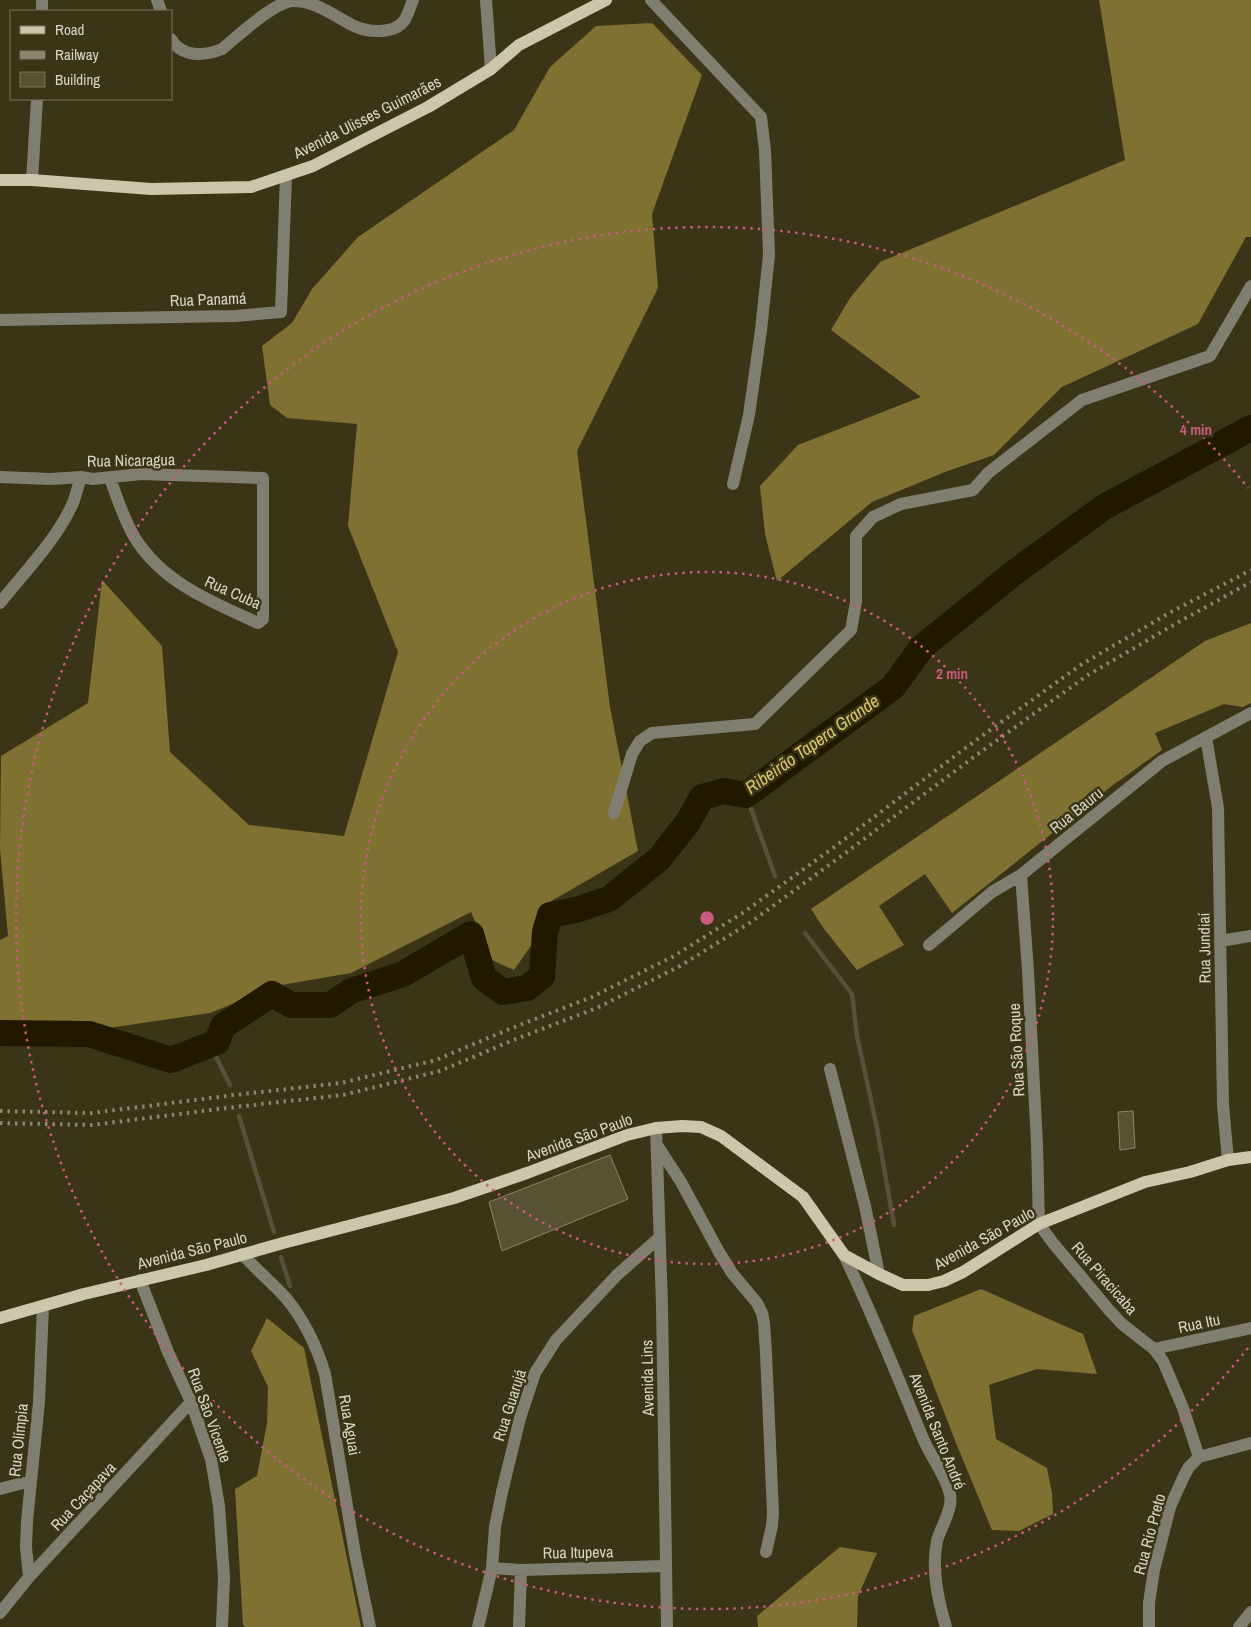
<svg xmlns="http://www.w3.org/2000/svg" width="1251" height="1627" viewBox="0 0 1251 1627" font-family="'Archivo Narrow',sans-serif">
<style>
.forest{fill:#7e7132}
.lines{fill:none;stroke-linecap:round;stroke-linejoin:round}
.stream{stroke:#57513b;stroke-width:4.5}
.river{stroke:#201900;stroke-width:26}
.building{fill:#585234;stroke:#8b8465}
.minor{stroke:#807e70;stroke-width:12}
.major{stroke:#ccc6aa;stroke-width:12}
.rail{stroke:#8a866f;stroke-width:4;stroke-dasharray:2.5 5;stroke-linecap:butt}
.ring{fill:none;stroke:#ca5a80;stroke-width:2.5;stroke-dasharray:2.5 5}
.labels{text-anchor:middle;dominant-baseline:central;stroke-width:5;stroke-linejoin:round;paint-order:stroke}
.street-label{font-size:16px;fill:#d8d5c4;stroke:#3b3518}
.water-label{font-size:18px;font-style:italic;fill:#d9c66b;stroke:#3b3518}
.centre{fill:#ca5a80;stroke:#3b3518;stroke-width:2.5}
.ring-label{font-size:15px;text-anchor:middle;font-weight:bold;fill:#ca5a80;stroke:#3b3518;stroke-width:5;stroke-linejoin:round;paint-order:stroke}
</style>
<rect width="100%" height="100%" fill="#3b3518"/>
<path class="forest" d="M1099,0H1251V237H1246L1198,324L1062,387L994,455L945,472L872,502L777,581L765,534L760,486L798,445L921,397L831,330L850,298L880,262L1125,160Z
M652,23L702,75L652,214L658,288L577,451L610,707L638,851L541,907L539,934L514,970L492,960L471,912L351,973L276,986L210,1013L102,1029L0,1021V940L8,936L0,849L1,756L88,703L102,580L162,646L170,752L249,825L344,836L398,652L348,526L357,424L287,418L270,405L262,346L292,323L312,289L358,237L514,130L550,67L596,26Z
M1251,623V703L1243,707L1224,704L1155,733L1162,750L1113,785L952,913L925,874L879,906L904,945L857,970L824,929L811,909L1205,641Z
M981,1289L1083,1334L1097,1374L1037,1369L989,1385L996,1439L1047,1468L1052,1493L1053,1514L1019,1531L992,1530L958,1448L912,1330L914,1316Z
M267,1318L304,1348L361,1627H245L243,1625L235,1489L257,1476L267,1423L268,1387L251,1351Z
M840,1547L877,1553L858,1596L857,1627H758L757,1616Z"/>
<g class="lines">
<path class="stream" d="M746,795L775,876
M805,933L852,994L857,1036L877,1128L894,1225
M210,1045L230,1085
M239,1116L274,1232
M281,1257L290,1286"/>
<path class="river" d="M0,1033L89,1034L171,1060L217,1042L223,1026L272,994L291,1005H330L351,991L403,974L471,934L484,978L503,992L527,988L542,976L545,932L550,915L576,910L609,899L659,859L688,822L702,797L724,791L746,795L893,687L922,647L1015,572L1104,507L1251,428"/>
</g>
<path class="building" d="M1133,1111L1135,1148L1120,1150L1118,1112Z
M610,1155L628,1199L502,1251L489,1202Z"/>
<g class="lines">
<path class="minor" d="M157,0L161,11
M486,0L491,69
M651,0L761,117L765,150L769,255L761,330L749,415L733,484
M42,11V0
M171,39C182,58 205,56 222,49C238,36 272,4 291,1C315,0 334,16 354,26C367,32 393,35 404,21C408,15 410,7 413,0
M32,180L37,99
M0,320L235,316L281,312L286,176
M0,477L51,479L81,477L93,479L141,474L263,478V619L258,623C212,602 163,583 135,538C124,520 117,498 110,478
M0,603C25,571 56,541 73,503C76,495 78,486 81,477
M1206,737L1218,808L1223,1105L1228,1160
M614,813L632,754L640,741L652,733L755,724L851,630L856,602V536L873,517L901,504L973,490L988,473L1082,400L1210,356L1251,286
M1021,875L1028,971L1037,1144L1039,1224L1053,1243L1109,1310L1122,1324L1154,1349L1163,1361L1183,1408L1199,1457
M1220,941L1251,936
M929,945L992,892L1021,875L1162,761L1251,713
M830,1069L865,1206L879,1274
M656,1128L662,1305L667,1627
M657,1145L681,1182L719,1252L732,1273L757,1303L762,1313L764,1323L766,1353L773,1513L772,1526L766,1552
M242,1254C256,1269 272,1283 286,1298C304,1320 317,1347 325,1374L355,1554L370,1627
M844,1255C873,1315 897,1375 922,1436C930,1456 945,1474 950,1494C953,1510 941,1526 937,1541C931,1569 938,1600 946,1627
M140,1280L168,1352L191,1402L211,1459L219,1506L224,1577L222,1627
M1154,1349L1251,1328
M0,1489L31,1481
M492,1568L521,1570L666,1566
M29,1577L26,1547L27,1521L39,1402L43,1306
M0,1613L29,1577L191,1402
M478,1627L492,1568L495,1527L502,1492L520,1418L535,1373L556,1340L617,1275L659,1238
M519,1627L521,1570
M1149,1627V1603L1154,1570L1170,1507L1184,1476L1189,1467L1199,1457L1251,1443
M1239,1627L1251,1612"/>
<path class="major" d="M0,180H32L151,189L251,187L313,166L428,107L491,69L519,45L606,0
M0,1318L84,1294L206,1265L283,1243L410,1210L454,1198L527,1173L627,1135L656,1128L682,1126L701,1127L721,1136L803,1197L844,1255L879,1274L903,1285H928L944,1281L963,1272L1039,1224L1145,1182L1190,1172L1228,1160L1251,1157"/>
<path class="rail" d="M0,1111L92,1113L234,1095L341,1083L436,1060L512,1028L592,997L674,956L744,912L833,848L968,746L1082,664L1171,612L1251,570
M0,1123L92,1125L235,1107L343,1095L440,1071L516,1039L597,1008L680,966L751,922L840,857L975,756L1088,675L1177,623L1251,582"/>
</g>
<g class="ring">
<circle cx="707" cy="918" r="346"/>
<path d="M1248 1348A691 691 0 1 1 1248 488"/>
</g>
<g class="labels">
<g class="street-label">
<text transform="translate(367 117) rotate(-27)">Avenida Ulisses Guimarães</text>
<text transform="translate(208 299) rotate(-2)">Rua Panamá</text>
<text transform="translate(131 460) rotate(-1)">Rua Nicaragua</text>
<text transform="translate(233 592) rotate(24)">Rua Cuba</text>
<text transform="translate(1076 810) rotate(-39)">Rua Bauru</text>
<text transform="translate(1204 948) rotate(-91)">Rua Jundiaí</text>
<text transform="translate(1016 1050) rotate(-93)">Rua São Roque</text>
<text transform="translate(579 1137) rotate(-20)">Avenida São Paulo</text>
<text transform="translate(984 1238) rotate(-29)">Avenida São Paulo</text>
<text transform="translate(192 1250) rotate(-14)">Avenida São Paulo</text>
<text transform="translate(1105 1278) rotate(49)">Rua Piracicaba</text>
<text transform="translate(1199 1323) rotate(-12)">Rua Itu</text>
<text transform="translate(647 1378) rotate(-91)">Avenida Lins</text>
<text transform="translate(509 1405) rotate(-72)">Rua Guarujá</text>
<text transform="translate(210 1415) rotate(70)">Rua São Vicente</text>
<text transform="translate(350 1425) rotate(80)">Rua Aguai</text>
<text transform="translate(938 1431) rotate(68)">Avenida Santo André</text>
<text transform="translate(18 1440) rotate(-84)">Rua Olímpia</text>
<text transform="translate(83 1496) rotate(-47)">Rua Caçapava</text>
<text transform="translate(1149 1534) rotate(-75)">Rua Rio Preto</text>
<text transform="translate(578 1552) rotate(-1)">Rua Itupeva</text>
</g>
<g class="water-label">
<text transform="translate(812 744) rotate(-35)">Ribeirão Tapera Grande</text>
</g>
</g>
<circle cx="707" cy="918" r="8" class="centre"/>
<g class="ring-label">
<text x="1196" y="435">4 min</text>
<text x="952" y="679">2 min</text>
</g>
<rect x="10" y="10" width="162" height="90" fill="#3b3518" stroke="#7a755d"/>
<rect x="20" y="26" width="25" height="8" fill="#ccc6aa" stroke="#7a755d"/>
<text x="55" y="35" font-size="15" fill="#d8d5c4">Road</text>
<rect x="20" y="51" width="25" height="8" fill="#8a866f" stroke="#7a755d"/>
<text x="55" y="60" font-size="15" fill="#d8d5c4">Railway</text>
<rect x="20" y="72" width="25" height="15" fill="#585234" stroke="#7a755d"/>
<text x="55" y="85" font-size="15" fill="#d8d5c4">Building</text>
</svg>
